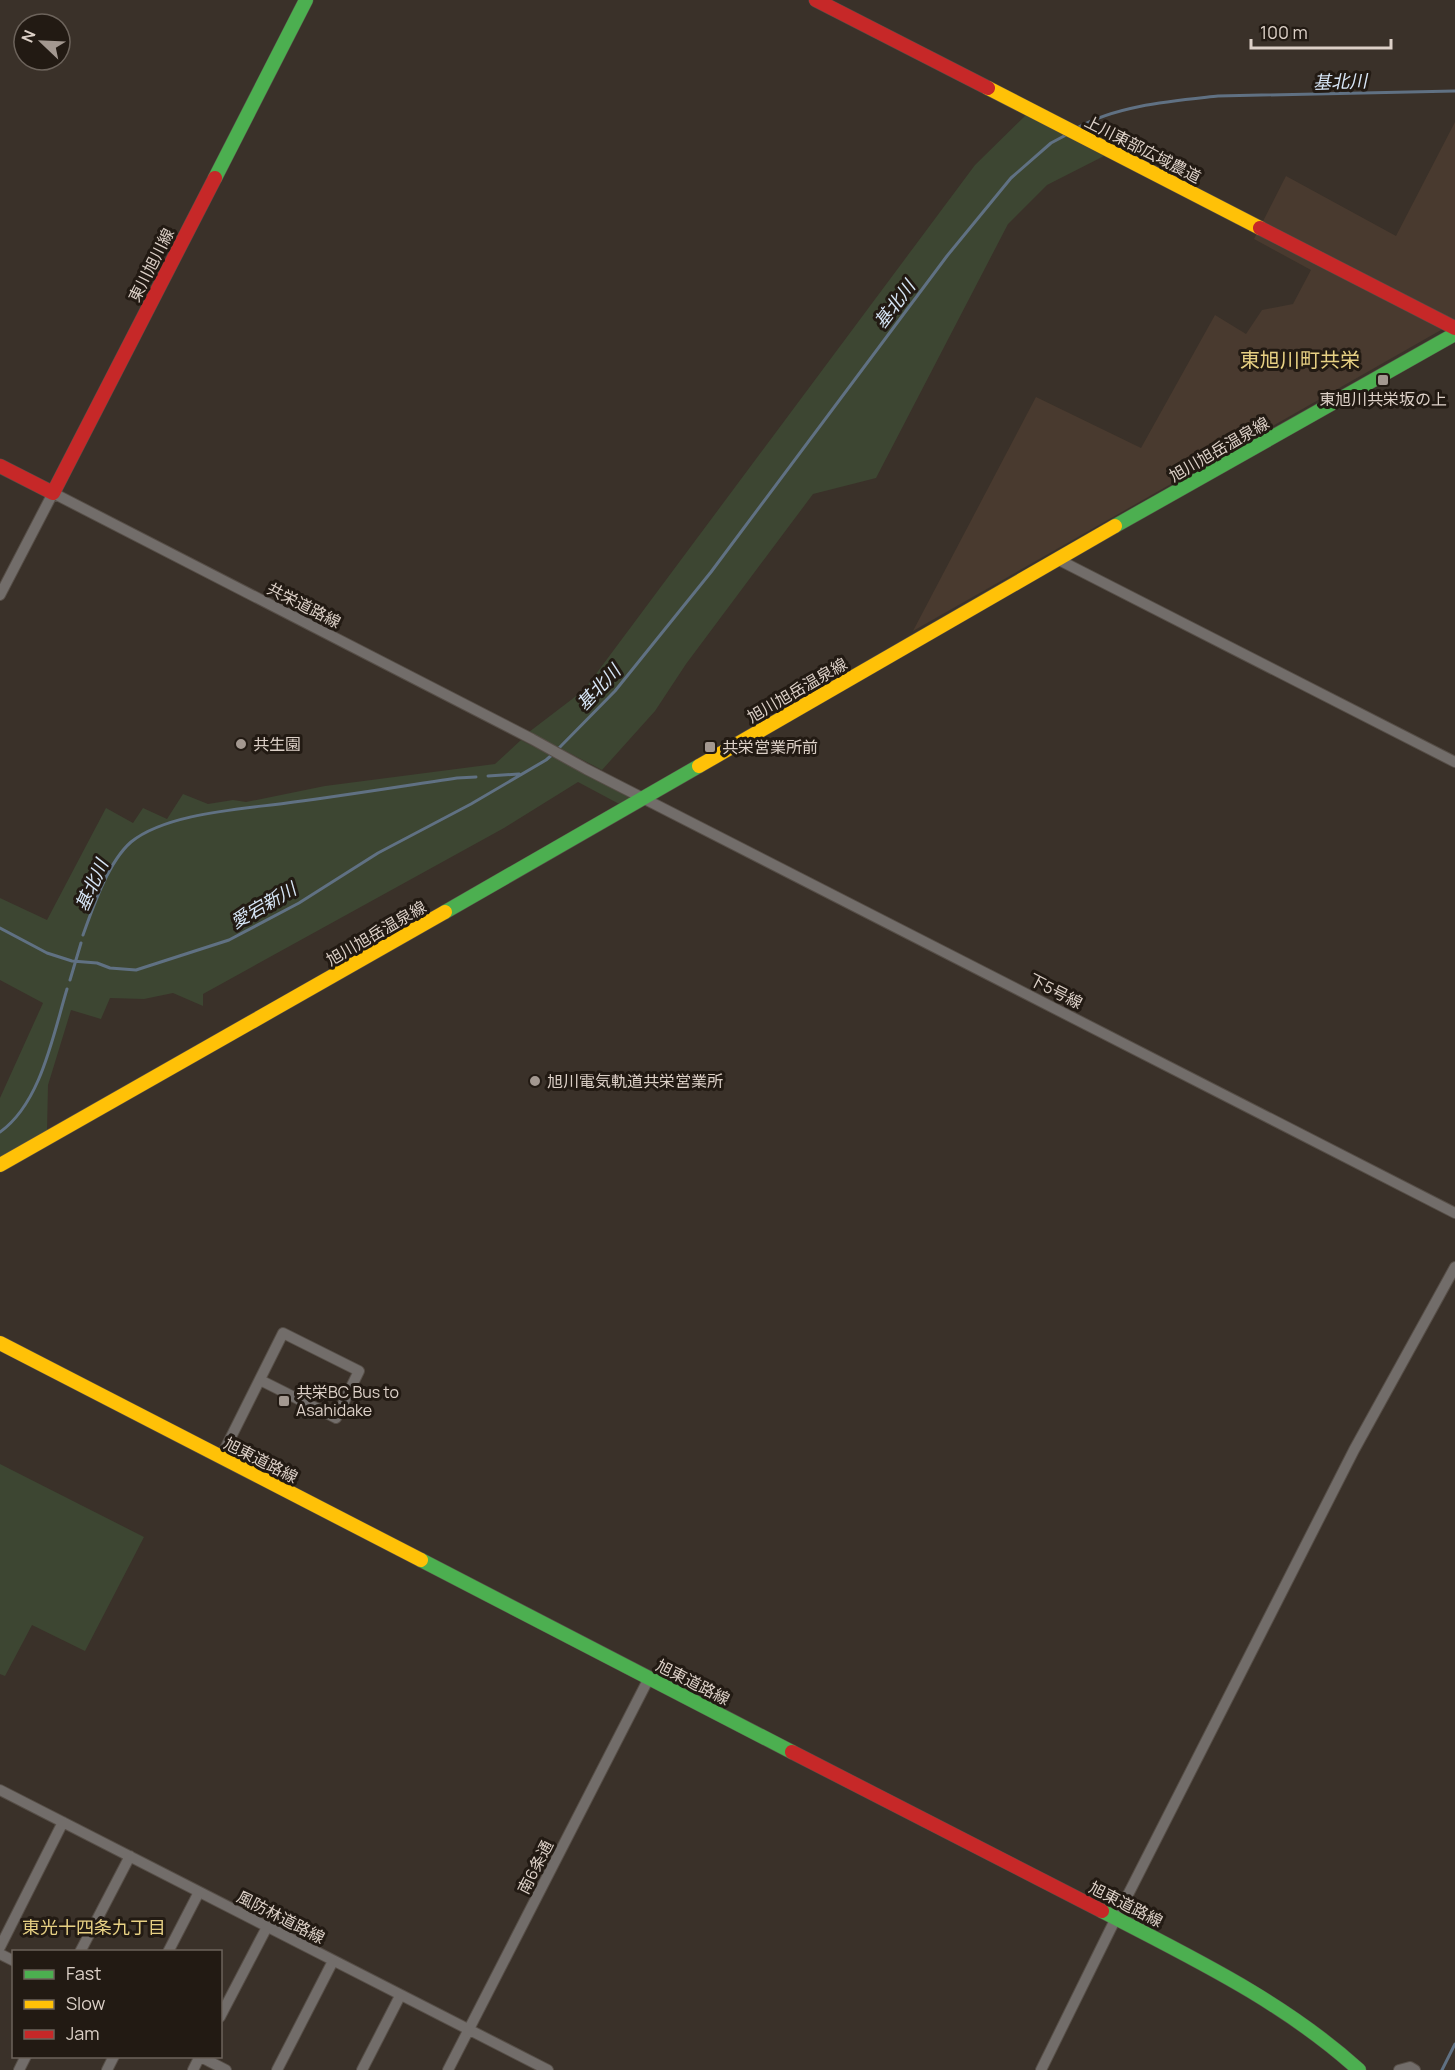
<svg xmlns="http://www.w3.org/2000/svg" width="1455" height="2070" viewBox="0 0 1455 2070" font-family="Manrope,'Noto Sans JP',sans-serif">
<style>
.industrial{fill:#493a2f}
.green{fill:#3d4632}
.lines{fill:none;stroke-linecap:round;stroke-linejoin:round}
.stream{stroke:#607183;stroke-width:3}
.street-casing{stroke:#564e47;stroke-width:12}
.fast-casing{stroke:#564e47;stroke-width:15}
.slow-casing{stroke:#564e47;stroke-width:15}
.jam-casing{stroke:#564e47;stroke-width:15}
.street{stroke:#726d6a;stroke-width:10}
.fast{stroke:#4caf50;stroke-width:14}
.slow{stroke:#ffc107;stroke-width:14}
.jam{stroke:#c62828;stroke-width:14}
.poi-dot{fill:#a39890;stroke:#221a13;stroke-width:2}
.labels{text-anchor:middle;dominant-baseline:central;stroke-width:6;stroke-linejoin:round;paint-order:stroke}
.street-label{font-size:16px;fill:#dcd0c7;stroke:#221a13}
.poi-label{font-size:16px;fill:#dcd0c7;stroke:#221a13;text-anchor:start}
.water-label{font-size:18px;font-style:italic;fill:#d7e6f7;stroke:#221a13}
.neighbourhood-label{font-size:18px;fill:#e7d083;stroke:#221a13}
.quarter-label{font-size:20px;fill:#e7d083;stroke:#221a13}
</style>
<rect width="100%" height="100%" fill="#3a3129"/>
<path class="industrial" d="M1455,122V322L913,631L1036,397L1141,448L1215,315L1246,334L1262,310L1293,304L1311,270L1254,239L1286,176L1396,236Z"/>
<path class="green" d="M1026,115L1104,156L1047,185L1008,224L876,478L813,494L686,664L655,711L602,770L529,732L584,690L975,165Z
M521,740L634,799L623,806L578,782L504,828L203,994V1006L173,993L144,999L110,998L101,1019L71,1010L48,1085L47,1131L0,1157V1098L43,1003L0,980V898L47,920L106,808L133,823L143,808L167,819L183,794L208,804L233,800L246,802L325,786L495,764Z
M0,1464L144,1537L85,1651L32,1625L5,1676L0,1674Z"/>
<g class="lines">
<path class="stream" d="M1077,128C1118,105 1172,101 1218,96L1455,91
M558,749L615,691L711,572L947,256L1011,178L1051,143L1066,135
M488,776L519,774
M0,928L47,953L72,961L97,963L110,968L136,970L229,940L299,903L378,853L471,804L546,760L553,754
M83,935C93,907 108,862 131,842C168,812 247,809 294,802C348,795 403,786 457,778L476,777
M70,980L81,943
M0,1132C41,1103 53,1035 67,989
M1442,2070L1455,2044"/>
<defs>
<path id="street" d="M1059,560L1455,762
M0,595L53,493L532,739L586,769L1455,1213
M221,1457L283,1333L359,1371L336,1418L260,1380
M0,1790L548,2070
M0,1947L63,1822
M80,1952L130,1856
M168,1952L199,1892
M0,1954L14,1961
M220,2017L267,1927
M199,2056L226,2070
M19,2070L26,2056
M107,2070L114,2056
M193,2070L200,2056
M277,2070L333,1961
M362,2070L400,1996
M448,2070L649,1678
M1041,2070L1110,1930L1354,1450L1455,1267
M1399,2070L1410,2067L1415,2070"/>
<path id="fast" d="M215,178L306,0
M1115,526L1455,334
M445,912L699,766
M421,1560L792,1752
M1102,1911C1192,1958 1283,2001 1359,2070"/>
<path id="slow" d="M988,88L1260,228
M699,766L1115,526
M0,1165L445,912
M0,1343L421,1560"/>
<path id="jam" d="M816,0L988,88
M1260,228L1455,328
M0,466L53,493L215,178
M792,1752L1102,1911"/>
</defs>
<use href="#street" class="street-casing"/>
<use href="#fast" class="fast-casing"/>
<use href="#slow" class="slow-casing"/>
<use href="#jam" class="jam-casing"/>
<use href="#street" class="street"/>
<use href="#fast" class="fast"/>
<use href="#slow" class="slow"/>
<use href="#jam" class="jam"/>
</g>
<g class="poi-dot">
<rect x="1377" y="374" width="12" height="12" rx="3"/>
<circle cx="241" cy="744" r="6"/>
<rect x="704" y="741" width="12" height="12" rx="3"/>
<circle cx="535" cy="1081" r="6"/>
<rect x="278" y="1395" width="12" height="12" rx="3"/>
</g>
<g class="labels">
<g class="street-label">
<text transform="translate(1143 149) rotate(27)">上川東部広域農道</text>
<text transform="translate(151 265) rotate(-63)">東川旭川線</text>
<text transform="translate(1219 449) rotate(-30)">旭川旭岳温泉線</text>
<text transform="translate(304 605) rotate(27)">共栄道路線</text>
<text transform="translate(797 690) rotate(-30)">旭川旭岳温泉線</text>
<text transform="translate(376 933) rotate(-30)">旭川旭岳温泉線</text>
<text transform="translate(1056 991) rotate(27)">下5号線</text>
<text transform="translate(261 1460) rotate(27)">旭東道路線</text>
<text transform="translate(693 1682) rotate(27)">旭東道路線</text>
<text transform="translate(535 1867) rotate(-63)">南6条通</text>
<text transform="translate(1126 1904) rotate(27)">旭東道路線</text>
<text transform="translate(281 1917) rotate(27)">風防林道路線</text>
</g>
<g class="poi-label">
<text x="1383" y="399" text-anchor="middle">東旭川共栄坂の上</text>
<text x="253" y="744">共生園</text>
<text x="722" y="747">共栄営業所前</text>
<text x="547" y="1081">旭川電気軌道共栄営業所</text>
<text x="296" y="1392">共栄BC Bus to<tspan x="296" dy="18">Asahidake</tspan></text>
</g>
<g class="water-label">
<text transform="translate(1340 81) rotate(-2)">基北川</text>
<text transform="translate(894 304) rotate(-53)">基北川</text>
<text transform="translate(598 687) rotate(-47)">基北川</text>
<text transform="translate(91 885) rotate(-66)">基北川</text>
<text transform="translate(263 905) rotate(-30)">愛宕新川</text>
</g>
<g class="neighbourhood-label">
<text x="94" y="1927">東光十四条九丁目</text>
</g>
<g class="quarter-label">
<text x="1300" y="359">東旭川町共栄</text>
</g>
</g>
<rect x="12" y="1950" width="210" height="108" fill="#221a13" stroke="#6c635b" stroke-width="1.5"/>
<rect x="24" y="1970" width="30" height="9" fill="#4caf50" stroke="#6c635b" stroke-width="1.5"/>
<text x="66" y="1980" font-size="18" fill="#dcd0c7">Fast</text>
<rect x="24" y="2000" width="30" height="9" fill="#ffc107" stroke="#6c635b" stroke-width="1.5"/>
<text x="66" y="2010" font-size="18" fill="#dcd0c7">Slow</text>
<rect x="24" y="2030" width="30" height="9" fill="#c62828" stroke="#6c635b" stroke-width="1.5"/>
<text x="66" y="2040" font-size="18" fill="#dcd0c7">Jam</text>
<g transform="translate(42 42) rotate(293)"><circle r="28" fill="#221a13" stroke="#6c635b" stroke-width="1.5"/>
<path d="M0-4.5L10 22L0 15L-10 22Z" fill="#a39890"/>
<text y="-9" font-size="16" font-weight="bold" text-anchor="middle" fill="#dcd0c7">N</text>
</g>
<path d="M1251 39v9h140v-9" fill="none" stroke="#dcd0c7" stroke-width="3"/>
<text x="1260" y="39" font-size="18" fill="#dcd0c7" stroke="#221a13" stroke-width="4.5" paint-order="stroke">100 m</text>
</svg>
